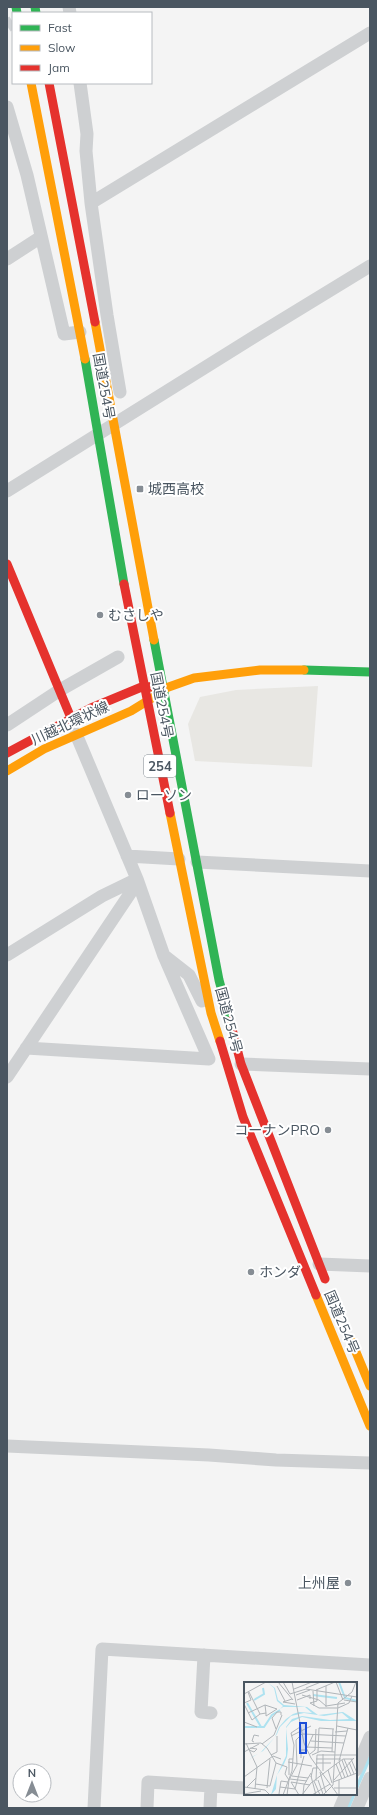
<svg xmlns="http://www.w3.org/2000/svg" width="377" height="1815" viewBox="0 0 377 1815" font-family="Mulish,'Noto Sans JP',sans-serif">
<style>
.commercial{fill:#e8e7e3}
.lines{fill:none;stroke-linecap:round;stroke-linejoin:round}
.stream{stroke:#aee2f0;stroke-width:3.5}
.street-tunnel{stroke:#d2d4d7;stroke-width:13;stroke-dasharray:13 6;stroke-linecap:butt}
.street{stroke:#ced0d2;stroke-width:13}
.fast{stroke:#30b455;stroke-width:9}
.slow{stroke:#ff9f0a;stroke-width:9}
.jam{stroke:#e5322d;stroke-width:9}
.poi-dot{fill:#868d94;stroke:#fff;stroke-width:1.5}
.labels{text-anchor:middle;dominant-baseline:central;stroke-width:4;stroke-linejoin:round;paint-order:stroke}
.shield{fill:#fff;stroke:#808990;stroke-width:1}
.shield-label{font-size:13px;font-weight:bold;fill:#4a5661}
.street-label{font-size:14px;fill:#4a5661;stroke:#fff}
.poi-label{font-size:14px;fill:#4a5661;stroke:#fff;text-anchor:start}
.inset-river{fill:none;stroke:#aee2f0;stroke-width:2}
.inset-road{fill:none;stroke:#b0b5b9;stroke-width:1}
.view{fill:#1d4ed8;fill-opacity:0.15;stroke:#1d4ed8;stroke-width:2}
.inset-edge{fill:none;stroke:#4a5661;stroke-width:2}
</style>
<rect width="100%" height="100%" fill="#f4f4f4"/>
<path class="commercial" d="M318,686L312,767L195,761L188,724L200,697L236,690Z"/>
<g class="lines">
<path class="stream" d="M356,1789L370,1757
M348,1808L354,1794"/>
<path class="street-tunnel" d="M7,26L13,22"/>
<path class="street" d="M69,7L70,13
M80,83L87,134L86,151L91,203L107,315L120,392
M7,107L27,175L64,334L80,332
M91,203L370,33
M7,259L41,237
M7,491L257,335L370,266
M7,725L60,690L118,657
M127,856L179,859
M197,862L370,871
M7,955L102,896L137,879
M166,957L189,975L202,1001
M26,1048L209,1059L164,956L137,879L76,734
M241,1064L370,1069
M7,1077L131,892L137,879
M319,1264L370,1266
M7,1446L209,1455L276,1460L370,1463
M204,1655L201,1712L211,1713
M356,1770L370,1737
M94,1808L102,1649L370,1665
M147,1808L148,1782L211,1786
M210,1808L211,1786L245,1788
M340,1808L346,1794
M357,1808L370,1778"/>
<path class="fast" d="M16,7L17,13
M35,7L36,13
M85,359L124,584
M154,640L219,980L230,1021
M304,670L370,672"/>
<path class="slow" d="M31,83L85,359
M95,322L154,640
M151,687L163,689L194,678L260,670H304
M7,771L44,749L131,711L157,695
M170,813L211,1013L220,1041
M316,1295L370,1426
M351,1340L370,1386"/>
<path class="jam" d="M49,83L95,322
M7,564L71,718
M124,584L170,813
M7,753L91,708L144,686L151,687
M230,1021L241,1064L325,1279
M220,1041L243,1117L316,1295"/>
</g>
<g class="poi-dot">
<rect x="136" y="485" width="8" height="8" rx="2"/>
<circle cx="100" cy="615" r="4"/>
<circle cx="128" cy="795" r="4"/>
<circle cx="328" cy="1130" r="4"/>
<circle cx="251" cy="1272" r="4"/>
<circle cx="348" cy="1583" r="4"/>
</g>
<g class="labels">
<rect class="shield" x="144" y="755" width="32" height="22" rx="3"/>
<g class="shield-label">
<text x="160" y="766">254</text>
</g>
<g class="street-label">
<text transform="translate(104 386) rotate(80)">国道254号</text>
<text transform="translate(162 705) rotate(79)">国道254号</text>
<text transform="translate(70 723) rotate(-25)">川越北環状線</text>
<text transform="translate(229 1020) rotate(75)">国道254号</text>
<text transform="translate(342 1322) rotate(67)">国道254号</text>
</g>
<g class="poi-label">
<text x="148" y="489">城西高校</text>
<text x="108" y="615">むさしや</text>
<text x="136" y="795">ローソン</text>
<text x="320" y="1130" text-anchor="end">コーナンPRO</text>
<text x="259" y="1272">ホンダ</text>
<text x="340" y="1583" text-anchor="end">上州屋</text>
</g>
</g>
<g transform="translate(244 1682)">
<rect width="113" height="113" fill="#f4f4f4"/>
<path d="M23,0L31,6L34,18L40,23L63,25L74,33L99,30L113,39H77L58,35L47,40L42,46L44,67L43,75L40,82L33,93L32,107L27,113L33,93L42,74V45L48,37L58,34L86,38L105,37L98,31L80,34L60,31L47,34L36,45L33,52L31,55L19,69L8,75L0,85L7,76L17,70L31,55L35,45L42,37L49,32L55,30L68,31L61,25H39L36,27L39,24L33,19L30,6Z" fill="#aee2f0"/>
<path class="inset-river" d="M95,0L101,16L113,19M69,13L93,16M10,18L20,12L19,6M3,21L17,45M0,45H20L28,33L36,28"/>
<path class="inset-road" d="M34,0L49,18M39,0L46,12L62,7L113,15M48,0L60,61L67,76L94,113M92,0L99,18M33,4L41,19M62,6L77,0M50,7L68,0M72,8L91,0M69,9L70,24M0,12L22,0M52,13L66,8M58,13L75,18L82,24L101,21M48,17L39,20L51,22M53,18L66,13V17M100,18L113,20M0,21L7,18L4,10M66,21L75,26H93M66,21L73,19V8M0,22L8,38L16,32L5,10M82,25V4M94,26L105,21L108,14M4,31L21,23M16,32L22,31V34L33,27L21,23L22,31M0,40L13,45M93,44L113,48M75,46L90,47M32,47L28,36L33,30H37V33M91,50L103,49M59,52L102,54M47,54L67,44M67,59L100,61M10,60L8,59L10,53L15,54M2,61L13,85L11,107M0,62L17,61L23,66L32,81L43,85L41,92L45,98M18,62L30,53L38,33M62,65L88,66M63,66L69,53M5,68L10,70L13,67L6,66M0,70L15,62M74,70L75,46M88,70L89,47M66,72L71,68L72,47M27,73L33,70V54M68,73L77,69L91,70M57,76V68H62M72,77H97M100,77L107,93M107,77L113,91M98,78L104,95M95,79L104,46M44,80L68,84M95,80L101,96M105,80L110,92M72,81H87M92,82L98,97M84,88L88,101M79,89V72M76,90L82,111M45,93V77H49M48,94L64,96M67,94L72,113M0,95L29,74L37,77M67,95L69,86H74M46,97L63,99M74,98L79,112M90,98L110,76M95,98V113M70,99L76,113M72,99L73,73H113M47,100L66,103M47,100L55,113M89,100L113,91M11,102L26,104L32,81M0,105L21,108L26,113M3,105L12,96M36,105L37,99L44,100M23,106L26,77M90,106H113M51,107L60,74M0,112L17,109M35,112L36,105L51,107M59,112L60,103L67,91M39,113L48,89L50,63L47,51L56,45M43,113L45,98L53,83L52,58L58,52M58,113L67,101L88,85L99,77H109M68,113L86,102M79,113L89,103L94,21L108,10L112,0"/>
<path class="view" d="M56,41H62V71H56Z"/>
<rect width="113" height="113" class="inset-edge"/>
</g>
<rect width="377" height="1815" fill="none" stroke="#4a5661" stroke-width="16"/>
<rect x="12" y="12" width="140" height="72" fill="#ffffff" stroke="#b7bbc0"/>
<rect x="20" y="25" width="20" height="6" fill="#30b455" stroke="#b7bbc0"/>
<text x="48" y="32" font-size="12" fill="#4a5661">Fast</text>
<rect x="20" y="45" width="20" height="6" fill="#ff9f0a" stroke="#b7bbc0"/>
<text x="48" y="52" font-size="12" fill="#4a5661">Slow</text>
<rect x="20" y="65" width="20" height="6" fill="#e5322d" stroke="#b7bbc0"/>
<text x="48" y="72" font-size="12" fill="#4a5661">Jam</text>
<g transform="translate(32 1783)"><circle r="19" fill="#ffffff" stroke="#b7bbc0"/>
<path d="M0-3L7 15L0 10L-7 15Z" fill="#868d94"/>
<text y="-6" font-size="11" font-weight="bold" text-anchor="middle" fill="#4a5661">N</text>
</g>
</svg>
